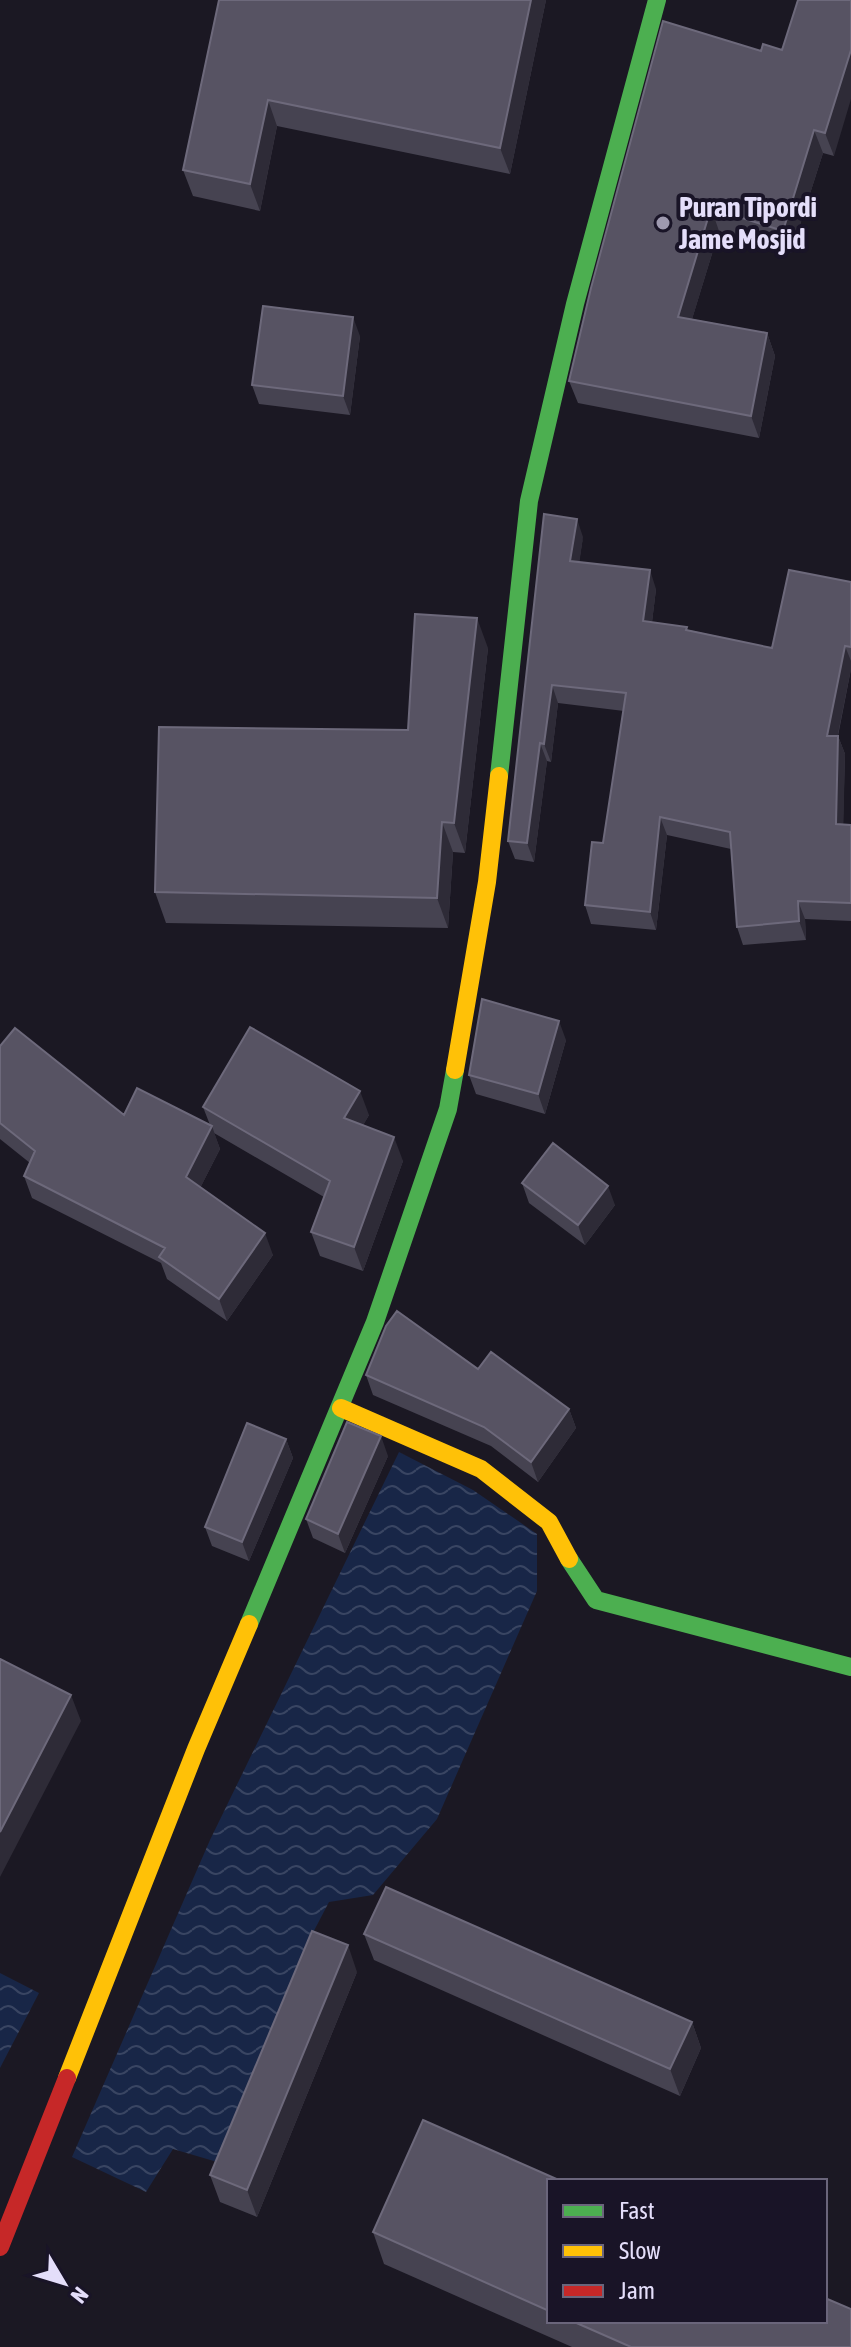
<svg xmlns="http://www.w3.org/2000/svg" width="851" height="2347" viewBox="0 0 851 2347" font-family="'Asap Condensed',sans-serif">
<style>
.water{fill:url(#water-waves)}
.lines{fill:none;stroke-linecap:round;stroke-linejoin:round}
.fast{stroke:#4caf50;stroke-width:18}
.slow{stroke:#ffc107;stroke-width:18}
.jam{stroke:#c62828;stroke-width:18}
.wall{fill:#464351}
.shaded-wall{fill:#2e2b37}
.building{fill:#575363;stroke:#6d697b;stroke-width:2}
.poi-dot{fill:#9e99af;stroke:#191427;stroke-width:3}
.labels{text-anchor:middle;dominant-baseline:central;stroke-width:8;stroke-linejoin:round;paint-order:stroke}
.poi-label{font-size:28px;font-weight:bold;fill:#e4defa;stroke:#191427;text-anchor:start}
</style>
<defs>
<pattern id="water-waves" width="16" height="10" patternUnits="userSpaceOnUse" patternTransform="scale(2)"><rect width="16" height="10" fill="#182647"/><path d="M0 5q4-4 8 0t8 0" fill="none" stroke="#394562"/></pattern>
</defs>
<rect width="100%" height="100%" fill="#1b1823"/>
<path class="water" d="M399,1452L473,1490L537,1534V1591L437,1819L373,1895L329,1902L306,1946L224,2164L173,2149L146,2192L72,2157L210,1840Z
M0,1973L39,1993L0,2068Z"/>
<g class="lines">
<path class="fast" d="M499,776L529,501L575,304L657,0
M569,1559L596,1600L851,1667
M249,1624L375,1322L448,1109L455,1070"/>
<path class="slow" d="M455,1070L487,882L499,776
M341,1408L481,1469L549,1522L569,1559
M67,2078L196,1749L249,1624"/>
<path class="jam" d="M0,2247L67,2078"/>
</g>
<path class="wall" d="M219,0H546L510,174L277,126L260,211L193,196L183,170Z
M798,0L834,156L823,153L791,253L719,231L692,319L767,333L775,356L759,438L578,403L569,381L761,51L782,50Z
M360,336L350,415L259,404L252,385Z
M583,537L579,562L656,589L652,622L772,648L851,582V669L838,736L845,754L843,824L851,825V921L805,919L806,940L743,945L737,927L731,849L667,835L656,930L591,924L585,905L603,843L624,711L558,703L551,762L547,761L534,862L515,859L508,841Z
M488,648L465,853L453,852L448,928L166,923L155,892L408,730Z
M566,1040L545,1114L476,1094L469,1075Z
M0,1046L124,1115L210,1125L203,1107L369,1115L363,1125L403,1161L363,1271L320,1256L311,1232L324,1197L214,1133L220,1149L200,1188L273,1255L227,1321L167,1279L161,1263L32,1198L24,1176L30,1163L0,1139Z
M522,1183L615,1205L585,1245L529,1203Z
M478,1369L569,1409L576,1428L538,1482L491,1446L373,1395L366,1375Z
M286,1439L293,1458L249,1561L212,1546L205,1527Z
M388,1456L345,1553L313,1538L306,1519Z
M364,1934L692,2022L701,2048L680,2096L374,1960Z
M357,1972L257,2217L220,2202L210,2175Z
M549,2181V2321H825L851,2347H572L384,2264L373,2232Z"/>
<path class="shaded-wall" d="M531,0H546L510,174L500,148Z
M851,50V99L834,156L825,133Z
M268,100L277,126L260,211L250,184Z
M814,130L823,153L791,253L783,231Z
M711,208L719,231L686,339L678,317Z
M353,317L360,336L350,415L343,396Z
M767,333L775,356L759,438L751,416Z
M577,519L583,537L577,579L570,561Z
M650,570L656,589L650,639L643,621Z
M477,618L488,648L465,853L454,823Z
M845,646L851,661V669L834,754L827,736Z
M552,685L558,703L551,762L544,744Z
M838,736L845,754L843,842L836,824Z
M540,743L547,761L534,862L527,843Z
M660,817L667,835L656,930L650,912Z
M442,822L453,852L448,928L437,898Z
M798,901L805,919L806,940L799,921Z
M559,1021L566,1040L545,1114L538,1094Z
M360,1091L369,1115L353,1143L344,1118Z
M212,1126L220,1149L194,1200L186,1177Z
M394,1137L403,1161L363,1271L354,1247Z
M608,1186L615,1205L585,1245L578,1225Z
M265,1233L273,1255L227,1321L219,1299Z
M569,1409L576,1428L538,1482L531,1462Z
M381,1436L388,1456L345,1553L338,1534Z
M286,1439L293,1458L249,1561L242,1542Z
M71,1695L81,1721L0,1877V1832Z
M348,1945L357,1972L257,2217L247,2190Z
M692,2022L701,2048L680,2096L670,2069Z"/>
<path class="building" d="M219,0H531L500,148L268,100L250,184L183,170Z
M798,0H851V50L825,133L814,130L783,231L711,208L678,317L767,333L751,416L569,381L591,288L663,21L761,51L763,44L782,50Z
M263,306L353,317L343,396L252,385Z
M544,514L577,519L570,561L650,570L643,621L687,627L686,630L772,648L789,570L851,582V647L845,646L827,736H838L836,824L851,825V903L798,901L799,921L737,927L730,832L660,817L650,912L585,905L592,842L603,843L626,693L552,685L544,744L540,743L527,843L508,841Z
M415,614L477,618L454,823L442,822L437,898L155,892L159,727L408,730Z
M482,999L559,1021L538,1094L469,1075Z
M250,1027L360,1091L344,1118L394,1137L354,1247L311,1232L330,1181L203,1107Z
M15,1028L124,1115L137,1088L212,1126L186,1177L265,1233L219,1299L159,1257L165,1248L24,1176L35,1151L0,1123V1046Z
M553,1143L608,1186L578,1225L522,1183Z
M397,1311L478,1369L491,1352L569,1409L531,1462L484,1427L366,1375L386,1326Z
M347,1422L381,1436L338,1534L306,1519Z
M247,1423L286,1439L242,1542L205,1527Z
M0,1659L71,1695L0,1832Z
M386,1887L692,2022L670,2069L364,1934Z
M312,1931L348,1945L247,2190L210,2175Z
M423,2120L561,2181H549V2311L373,2232Z
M825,2298L851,2309V2347H631L572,2321H825Z"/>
<circle class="poi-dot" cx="663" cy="223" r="8"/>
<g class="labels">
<g class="poi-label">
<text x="679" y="207">Puran Tipordi<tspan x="679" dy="32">Jame Mosjid</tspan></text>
</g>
</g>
<rect x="547" y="2179" width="280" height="144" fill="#191427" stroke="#6a657b" stroke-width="2"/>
<rect x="563" y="2205" width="40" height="12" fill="#4caf50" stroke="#6a657b" stroke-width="2"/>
<text x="619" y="2219" font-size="24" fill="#e4defa">Fast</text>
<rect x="563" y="2245" width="40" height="12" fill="#ffc107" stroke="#6a657b" stroke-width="2"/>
<text x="619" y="2259" font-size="24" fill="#e4defa">Slow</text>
<rect x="563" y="2285" width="40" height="12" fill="#c62828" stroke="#6a657b" stroke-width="2"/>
<text x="619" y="2299" font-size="24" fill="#e4defa">Jam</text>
<g transform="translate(64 2283) rotate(128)" stroke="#191427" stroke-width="6" paint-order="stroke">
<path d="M0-6L14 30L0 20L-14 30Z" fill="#e4defa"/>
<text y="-12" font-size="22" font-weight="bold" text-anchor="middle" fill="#e4defa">N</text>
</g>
</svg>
